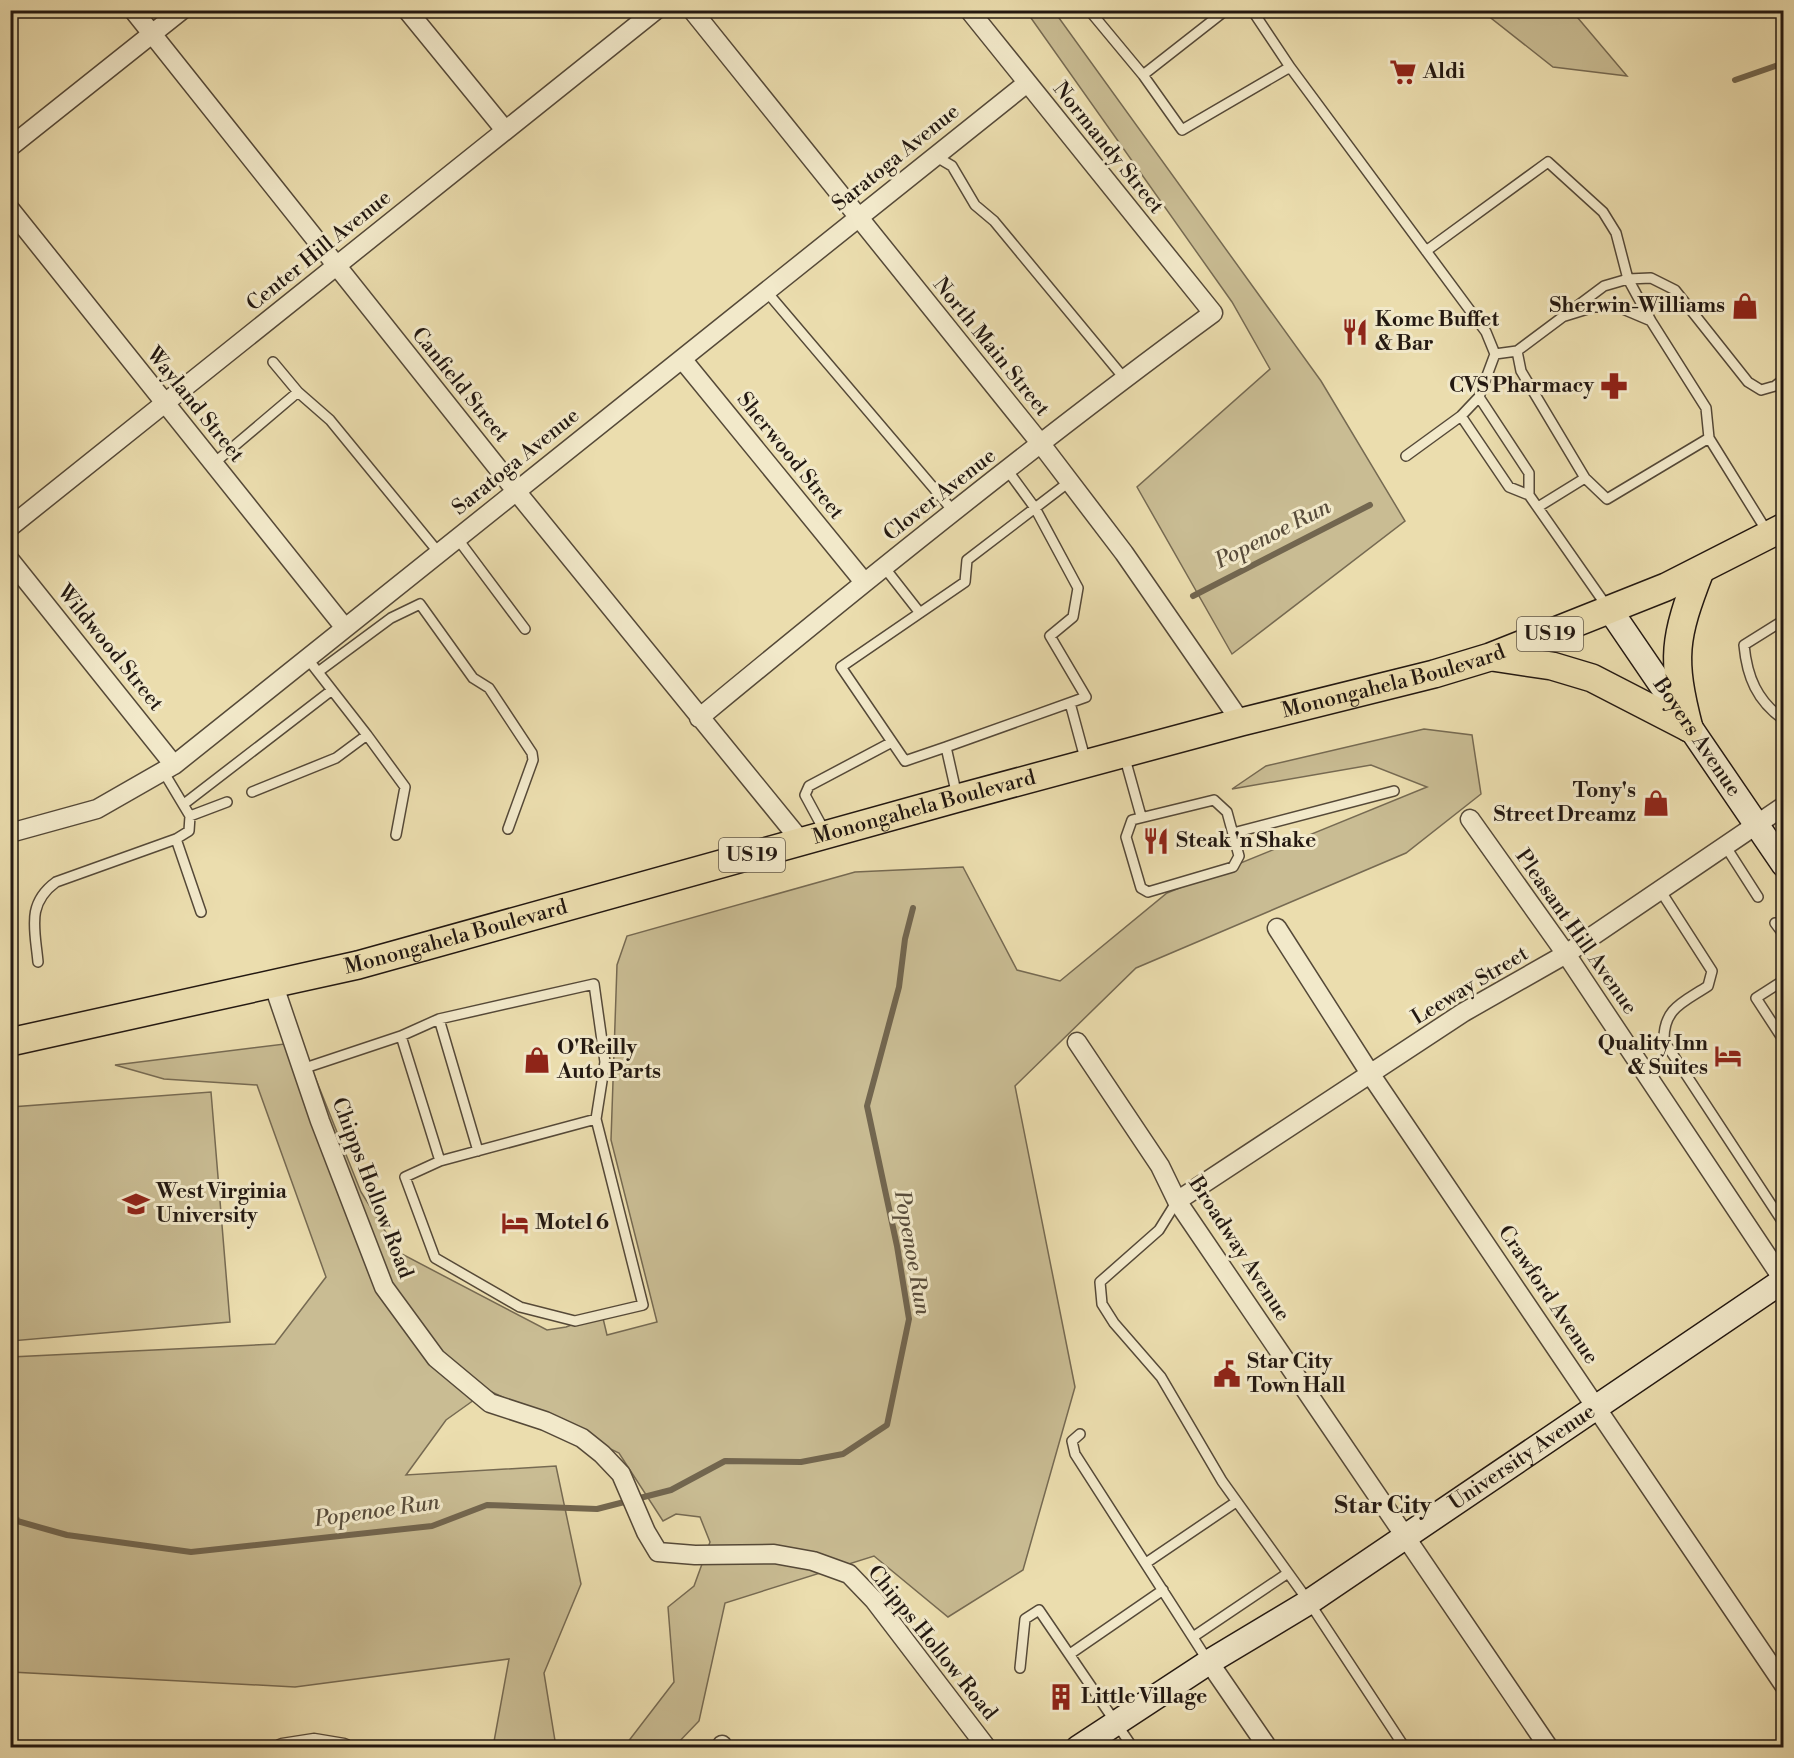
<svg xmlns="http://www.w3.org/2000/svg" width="1794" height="1758" viewBox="0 0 1794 1758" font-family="'Libre Bodoni',serif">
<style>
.green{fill:#c9bc93;stroke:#766a52;stroke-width:1.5}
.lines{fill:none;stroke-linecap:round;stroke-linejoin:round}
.stream{stroke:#72664f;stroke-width:6}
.lane-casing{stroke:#554938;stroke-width:12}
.street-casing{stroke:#554938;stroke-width:21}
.secondary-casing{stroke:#231811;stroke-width:27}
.primary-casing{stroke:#231811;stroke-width:30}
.lane{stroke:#f2e9ca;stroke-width:9}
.street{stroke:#f2e9ca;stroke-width:18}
.secondary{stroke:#f2e9ca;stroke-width:24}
.primary{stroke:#ebddae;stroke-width:27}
.labels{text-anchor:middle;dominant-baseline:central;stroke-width:6;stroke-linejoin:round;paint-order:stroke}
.shield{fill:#f2e9ca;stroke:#615748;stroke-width:1.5}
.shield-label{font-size:20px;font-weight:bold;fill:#231811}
.poi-label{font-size:21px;font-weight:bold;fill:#231811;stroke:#f2e9ca;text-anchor:start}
.street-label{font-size:21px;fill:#231811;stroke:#f2e9ca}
.water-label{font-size:22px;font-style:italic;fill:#584c3b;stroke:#f2e9ca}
.quarter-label{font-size:24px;font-weight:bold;fill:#231811;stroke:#f2e9ca}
</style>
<rect width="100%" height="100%" fill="#ebddae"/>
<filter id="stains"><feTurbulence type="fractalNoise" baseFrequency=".00333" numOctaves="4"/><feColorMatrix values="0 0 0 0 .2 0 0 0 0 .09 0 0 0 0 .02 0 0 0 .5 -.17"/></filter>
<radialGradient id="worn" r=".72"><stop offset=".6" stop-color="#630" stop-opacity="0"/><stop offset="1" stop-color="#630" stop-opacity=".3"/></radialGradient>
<path class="green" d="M1026,11H1054L1321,381L1405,521L1232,654L1137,487L1270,369L1232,302Z
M1482,11H1572L1627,76L1553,67Z
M1424,729L1472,735L1481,794L1406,853L1136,968L1015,1086L1075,1387L1023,1570L948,1617L874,1556L725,1603L699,1721L674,1747H624L674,1682L668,1607L694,1586L710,1542L700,1517L676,1514L663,1521L619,1453L488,1390L446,1420L406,1475L556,1466L581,1584L544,1673L556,1747H493L509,1659L295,1687L11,1672L10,1521L18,1518L10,1515L11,1357L275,1344L326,1277L257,1085L164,1079L115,1065L301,1042L361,1192L398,1252L547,1330L566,1327L602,1314L607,1335L657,1322L611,1140L617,965L627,936L855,872L963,867L1017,970L1060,981L1167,893L1427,787L1371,765L1232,789L1266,766Z
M211,1092L230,1322L11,1341V1107Z"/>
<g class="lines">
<path class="stream" d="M1735,80L1784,63
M1193,596L1370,505
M10,1519L67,1535L191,1552L432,1526L487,1505L597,1509L671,1490L725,1461L801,1462L843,1454L887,1425L909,1319L897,1246L867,1106L899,987L905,939L913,908"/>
<defs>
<path id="lane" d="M1089,10L1143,75L1182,130L1290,67L1486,332L1495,354L1479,397L1461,416L1406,456
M1252,10L1290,67
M1143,75L1226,10
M935,156L952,166L975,205L994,221L1124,378
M1426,251L1548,162L1603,212L1616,233L1628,279L1651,321L1706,408L1709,438L1768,533
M766,291L954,512
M1623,309L1649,320
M1565,316L1594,307H1610
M1517,351L1521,371L1585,478
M1495,354L1517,351L1604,286L1628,279L1651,278L1675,290L1748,382L1761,390L1775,386L1784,379
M273,362L298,392L330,420L439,553
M1479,397L1529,473V495L1608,608
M1461,416L1509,487L1529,495
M213,464L298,392
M1008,471L1035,508L1069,482
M1538,507L1585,478L1607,499L1709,438
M457,538L525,629
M884,567L920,613
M1784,620L1744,645C1747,677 1757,701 1784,720
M307,658L367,735
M318,672L391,618L420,604L473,678L489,688L532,753L533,760L508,829
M1070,703L1086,762
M946,747L1086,697L1050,636L1073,617L1078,588L1035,508L967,560L965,582L841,667L905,761L946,747L957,796
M1124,755L1141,816
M252,792L336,758L367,735L405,787L396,835
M1214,800L1227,812L1239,856L1233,867L1148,892L1141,888L1126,837L1132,820Z
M184,804L332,690
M190,816L227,802
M825,832L805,795L809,786L892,742
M1233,833L1394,791
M176,839L201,912
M1726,847L1758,897
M1660,890L1712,971L1708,986C1684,1002 1663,1008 1664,1041L1784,1224
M1775,923L1784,935
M38,962C35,929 26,904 56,882L176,839L189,831L190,816L163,771
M1784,980L1756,998L1784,1041
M439,1019L478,1151
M401,1036L439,1019L594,984L605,1062L596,1119
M302,1069L401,1036L440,1161L596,1119L643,1305L575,1321L520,1307L435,1258L405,1177L440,1161
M1177,1201L1159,1230L1100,1282L1102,1304L1114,1323L1161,1377L1222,1481L1309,1602L1405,1748
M1080,1434L1072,1441L1075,1454L1208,1661
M1146,1563L1236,1502
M1193,1637L1288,1573
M1070,1654L1163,1590
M1020,1668L1025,1619L1039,1610L1133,1748"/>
<path id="street" d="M133,10L516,491L801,841
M407,10L505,130
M692,10L1041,444L1124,553L1241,722
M10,147L182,10
M10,209L345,628
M682,359L864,582
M10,527L656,10
M10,560L174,765
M699,718C867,579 1037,442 1213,313L969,10
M1470,819L1566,954L1784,1281
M10,833L97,809L174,765L1027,83
M1277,928L1371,1075L1784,1685
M274,986L320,1121L384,1287L436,1358L490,1403L545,1421L582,1438L602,1454L621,1474L646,1532L658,1552L695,1555L774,1554L813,1561L849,1574L874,1600L987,1748
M1077,1042L1160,1166L1177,1201L1549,1748
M1177,1201L1464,1012L1566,954L1784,806
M1209,1662L1268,1748
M722,1745L723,1748
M282,1748L314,1743L344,1748"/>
<g id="secondary">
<path id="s1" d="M1610,610L1784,865"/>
<path id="s2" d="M1078,1748L1209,1662L1309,1602L1784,1280"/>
</g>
<g id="primary">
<path d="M1492,657L1552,666L1592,678L1689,728"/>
<path d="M1689,728C1671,658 1674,638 1700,571"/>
<path id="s3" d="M10,1042L358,965L958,798L1241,722L1434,674L1490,657L1666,587L1784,527"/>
</g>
</defs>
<use href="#lane" class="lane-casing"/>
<use href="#street" class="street-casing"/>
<use href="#secondary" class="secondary-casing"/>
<use href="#primary" class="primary-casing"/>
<use href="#lane" class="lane"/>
<use href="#street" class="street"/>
<use href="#secondary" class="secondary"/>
<use href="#primary" class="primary"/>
</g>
<defs>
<symbol id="supermarket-bare" viewBox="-9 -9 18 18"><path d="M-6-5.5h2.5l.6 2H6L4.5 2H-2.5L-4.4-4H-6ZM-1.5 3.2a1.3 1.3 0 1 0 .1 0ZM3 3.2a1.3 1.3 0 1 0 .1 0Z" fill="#8f2418" stroke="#f2e9ca" stroke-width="2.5" paint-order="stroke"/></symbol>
<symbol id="shop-bare" viewBox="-9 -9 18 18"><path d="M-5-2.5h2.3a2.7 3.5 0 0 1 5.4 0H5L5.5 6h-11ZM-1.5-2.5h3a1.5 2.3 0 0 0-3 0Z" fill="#8f2418" stroke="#f2e9ca" stroke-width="2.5" paint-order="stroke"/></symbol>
<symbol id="restaurant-bare" viewBox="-9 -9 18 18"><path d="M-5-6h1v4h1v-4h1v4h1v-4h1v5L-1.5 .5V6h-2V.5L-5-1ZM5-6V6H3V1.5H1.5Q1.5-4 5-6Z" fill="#8f2418" stroke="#f2e9ca" stroke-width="2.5" paint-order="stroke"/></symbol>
<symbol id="pharmacy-bare" viewBox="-9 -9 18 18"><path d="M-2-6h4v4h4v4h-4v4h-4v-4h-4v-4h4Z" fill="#8f2418" stroke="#f2e9ca" stroke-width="2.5" paint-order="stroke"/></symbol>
<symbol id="hotel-bare" viewBox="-9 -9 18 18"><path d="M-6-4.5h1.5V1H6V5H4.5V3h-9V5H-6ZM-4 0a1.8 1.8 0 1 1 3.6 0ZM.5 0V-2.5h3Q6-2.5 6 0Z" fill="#8f2418" stroke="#f2e9ca" stroke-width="2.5" paint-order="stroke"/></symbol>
<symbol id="university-bare" viewBox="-9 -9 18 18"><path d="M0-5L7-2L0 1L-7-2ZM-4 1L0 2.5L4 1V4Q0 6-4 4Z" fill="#8f2418" stroke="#f2e9ca" stroke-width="2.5" paint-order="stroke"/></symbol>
<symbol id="civic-bare" viewBox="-9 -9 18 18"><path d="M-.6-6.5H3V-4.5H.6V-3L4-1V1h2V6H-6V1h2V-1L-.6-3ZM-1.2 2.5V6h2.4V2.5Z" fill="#8f2418" stroke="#f2e9ca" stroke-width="2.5" paint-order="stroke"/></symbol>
<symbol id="building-bare" viewBox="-9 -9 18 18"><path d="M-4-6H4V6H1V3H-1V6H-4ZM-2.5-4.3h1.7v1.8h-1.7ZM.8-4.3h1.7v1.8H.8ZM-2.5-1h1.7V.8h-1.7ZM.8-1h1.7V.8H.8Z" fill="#8f2418" stroke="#f2e9ca" stroke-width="2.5" paint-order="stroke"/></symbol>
</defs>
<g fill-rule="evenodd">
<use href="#supermarket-bare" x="1384" y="53" width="38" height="38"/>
<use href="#shop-bare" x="1726" y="287" width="38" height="38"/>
<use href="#restaurant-bare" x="1336" y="313" width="38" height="38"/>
<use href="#pharmacy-bare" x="1595" y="367" width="38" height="38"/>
<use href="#shop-bare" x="1637" y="784" width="38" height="38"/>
<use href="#restaurant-bare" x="1137" y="822" width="38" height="38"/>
<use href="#hotel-bare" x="1709" y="1037" width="38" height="38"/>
<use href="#shop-bare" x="518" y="1041" width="38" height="38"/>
<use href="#university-bare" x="117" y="1185" width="38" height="38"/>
<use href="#hotel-bare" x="496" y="1204" width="38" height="38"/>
<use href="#civic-bare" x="1208" y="1355" width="38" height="38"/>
<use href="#building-bare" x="1042" y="1678" width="38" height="38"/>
</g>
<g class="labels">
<g class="shield">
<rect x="1517" y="617" width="66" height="34" rx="4.5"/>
<rect x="719" y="838" width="66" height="34" rx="4.5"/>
</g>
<g class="shield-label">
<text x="1550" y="634">US 19</text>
<text x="752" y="855">US 19</text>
</g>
<g class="poi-label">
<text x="1423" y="72">Aldi</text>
<text x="1725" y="306" text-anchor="end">Sherwin-Williams</text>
<text x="1375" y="320">Kome Buffet<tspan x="1375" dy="24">&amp; Bar</tspan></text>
<text x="1594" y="386" text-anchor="end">CVS Pharmacy</text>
<text x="1636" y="791" text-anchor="end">Tony's<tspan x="1636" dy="24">Street Dreamz</tspan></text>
<text x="1176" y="841">Steak 'n Shake</text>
<text x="1708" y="1044" text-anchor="end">Quality Inn<tspan x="1708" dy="24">&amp; Suites</tspan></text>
<text x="557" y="1048">O'Reilly<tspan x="557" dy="24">Auto Parts</tspan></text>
<text x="156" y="1192">West Virginia<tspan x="156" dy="24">University</tspan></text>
<text x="535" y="1223">Motel 6</text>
<text x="1247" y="1362">Star City<tspan x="1247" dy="24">Town Hall</tspan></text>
<text x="1081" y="1697">Little Village</text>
</g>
<g class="street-label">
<text transform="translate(1108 148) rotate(51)">Normandy Street</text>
<text transform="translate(896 158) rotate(-39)">Saratoga Avenue</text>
<text transform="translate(319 251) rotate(-39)">Center Hill Avenue</text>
<text transform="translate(991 347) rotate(51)">North Main Street</text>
<text transform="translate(460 385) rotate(51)">Canfield Street</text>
<text transform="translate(195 405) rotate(51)">Wayland Street</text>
<text transform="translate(790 456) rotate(51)">Sherwood Street</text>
<text transform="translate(516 462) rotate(-39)">Saratoga Avenue</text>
<text transform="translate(940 495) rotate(-38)">Clover Avenue</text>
<text transform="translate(110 648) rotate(51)">Wildwood Street</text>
<text stroke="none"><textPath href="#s3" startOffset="1430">Monongahela Boulevard</textPath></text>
<text stroke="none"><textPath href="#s1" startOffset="154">Boyers Avenue</textPath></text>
<text stroke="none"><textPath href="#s3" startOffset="944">Monongahela Boulevard</textPath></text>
<text transform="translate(1576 932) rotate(55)">Pleasant Hill Avenue</text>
<text stroke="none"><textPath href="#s3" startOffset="458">Monongahela Boulevard</textPath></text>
<text transform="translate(1470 986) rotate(-31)">Leeway Street</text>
<text transform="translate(372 1188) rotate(69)">Chipps Hollow Road</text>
<text transform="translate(1239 1249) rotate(57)">Broadway Avenue</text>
<text transform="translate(1548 1295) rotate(56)">Crawford Avenue</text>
<text stroke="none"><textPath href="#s2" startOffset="531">University Avenue</textPath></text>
<text transform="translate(932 1643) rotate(51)">Chipps Hollow Road</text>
</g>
<g class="water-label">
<text transform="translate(1273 534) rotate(-27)">Popenoe Run</text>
<text transform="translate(912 1253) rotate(80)">Popenoe Run</text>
<text transform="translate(377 1511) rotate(-8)">Popenoe Run</text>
</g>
<g class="quarter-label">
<text x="1383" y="1506">Star City</text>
</g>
</g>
<rect width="1794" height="1758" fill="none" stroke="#ebddae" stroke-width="36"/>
<rect x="12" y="12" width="1770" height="1734" fill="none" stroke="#231811" stroke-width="3"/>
<rect x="18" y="18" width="1758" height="1722" fill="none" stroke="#231811" stroke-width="1.5"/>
<rect width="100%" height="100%" filter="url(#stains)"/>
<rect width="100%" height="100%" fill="url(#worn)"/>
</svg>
